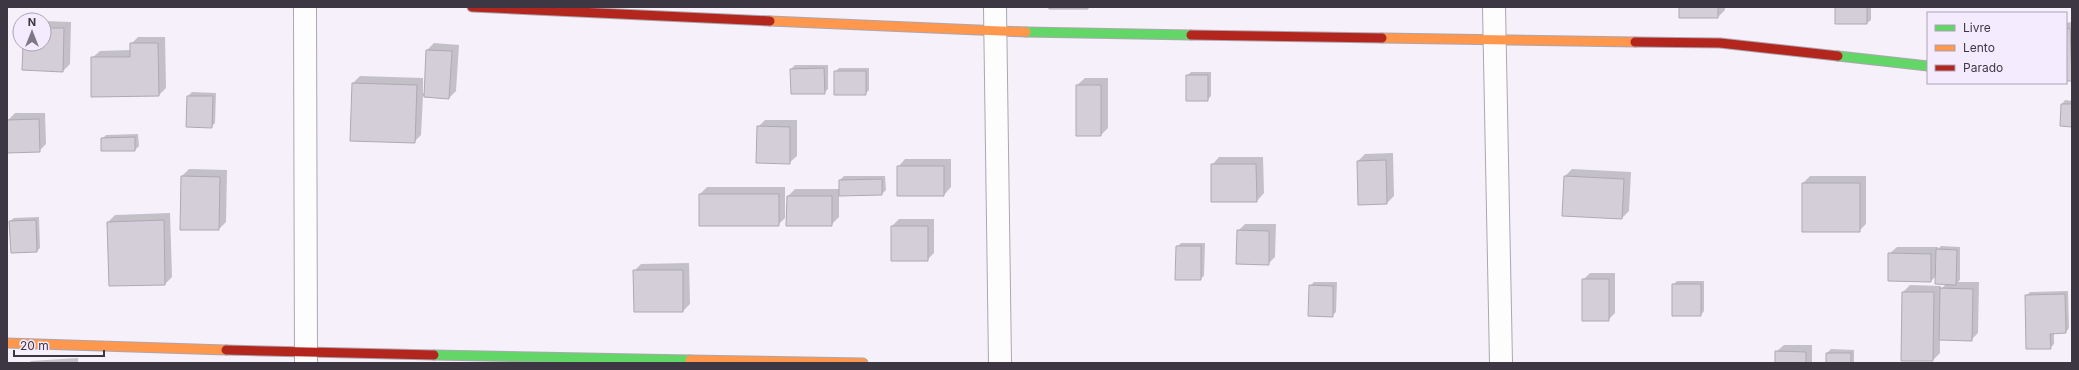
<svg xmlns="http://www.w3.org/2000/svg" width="2079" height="370" viewBox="0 0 2079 370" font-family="Inter,sans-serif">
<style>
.shadow{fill:#0003}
.building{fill:#d4ced9;stroke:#aea9b3}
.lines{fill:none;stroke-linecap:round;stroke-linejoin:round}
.street-casing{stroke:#aba6b0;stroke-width:24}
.fast-casing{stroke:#aba6b0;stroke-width:11}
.slow-casing{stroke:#aba6b0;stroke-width:11}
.jam-casing{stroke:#aba6b0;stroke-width:11}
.street{stroke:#fefdfe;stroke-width:22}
.fast{stroke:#63d668;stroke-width:9}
.slow{stroke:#ff974d;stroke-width:9}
.jam{stroke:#b3261e;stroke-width:9}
</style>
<rect width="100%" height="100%" fill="#f5f0fa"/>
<path class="shadow" d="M1680,7H1725V10L1718,17Z
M1836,7H1871V20L1867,23Z
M44,21L71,22L70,64L63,71L24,44H44Z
M2072,22V80H2066V23Z
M138,37H165L166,88L159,95L92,58L100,51L131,50V44Z
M434,43L459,45L456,91L449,98L423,96L421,135L414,142L353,83L360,76L423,78V93H425L427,50Z
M795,65H828V89L824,93L791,69Z
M839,68H869V90L865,94L835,72Z
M1191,72H1211V96L1207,100L1187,76Z
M1085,78H1108V128L1101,135L1077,85Z
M192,92L216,93L215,123L211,127L188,96Z
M2065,100L2072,101V126L2062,104Z
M15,113H45L46,144L39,151L8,120Z
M765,120H797V156L789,163L758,127Z
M138,134L139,146L135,150H102V139L106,135Z
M1393,153L1394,196L1387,203L1358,161L1365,154Z
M1219,157H1263L1264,193L1257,201L1212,165Z
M905,159H951V187L944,195L898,167Z
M189,169L227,170L226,222L219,229L182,176Z
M1572,169L1631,172L1629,211L1622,218L1565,176Z
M844,176H885L886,190L882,194L839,195V217L832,224H787L788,196L795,189H840V180Z
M1810,176H1866V224L1859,231L1803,183Z
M707,187H785V218L778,225L700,194Z
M170,213L172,277L165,284L109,285L108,222L115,215Z
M39,217L40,248L37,251L10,221L14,218Z
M899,219H934V253L927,260H892V226Z
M1245,224H1276L1275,257L1268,264L1238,231Z
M1181,243H1205L1204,276L1200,279L1177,247Z
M1941,246L1960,247V280L1958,282H1979L1978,333L1971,340L1940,339V353L1933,360L1903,292L1910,285L1941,286V289L1946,284L1936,276L1931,281L1889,254L1897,247H1938V249Z
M689,263L690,304L683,311L634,271L641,264Z
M1590,273H1615V313L1608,320L1583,280Z
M1677,281H1704V311L1701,315L1673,285Z
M1314,282H1337L1336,312L1332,316L1310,286Z
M2068,291L2069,328L2066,332L2054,333V344L2050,348L2026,296L2030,292Z
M1784,345H1812V363H1776V352Z
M1831,349L1854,350V363H1827V353Z
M78,358V363H29L31,361Z"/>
<path class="building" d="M1049,7H1088V9H1049Z
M1679,7H1718V18H1679Z
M1835,7H1867V24H1835Z
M44,28H64L63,72L22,70L23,44H44Z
M2070,28L2072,81H2066V29Z
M130,43H158L159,96L91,97V57H130Z
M426,50L452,51L449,99L424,97Z
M824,68L825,94H791L790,69Z
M834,71H866V95H834Z
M1186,75H1208V101H1186Z
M352,83L417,85L415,143L350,141Z
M1076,85H1101V136H1076Z
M187,96H213L212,128L186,127Z
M2061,104H2072V127L2060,126Z
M39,119L40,152L7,153V120Z
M757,126L790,127V164L756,163Z
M135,137V151H101V138Z
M1386,160L1387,204L1358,205L1357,161Z
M1211,164H1256L1257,202H1211Z
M897,166H944V196H897Z
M181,176L220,177L219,230H180Z
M1564,176L1624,179L1622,219L1562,216Z
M882,179V195L839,196V180Z
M1802,183H1860V232H1802Z
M699,194H779V226H699Z
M787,196H832V226H786Z
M36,220L37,252L11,253L9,221Z
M164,220L165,285L109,286L107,222Z
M891,226H928V261H891Z
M1237,230L1269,231V265L1236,264Z
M1176,246H1201V280H1175Z
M1936,249L1957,250L1956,285L1935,284Z
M1888,253L1931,254V282L1888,281Z
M633,270H683V312H634Z
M1582,279H1609V321H1582Z
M1672,284H1701V316H1672Z
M1309,285L1333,286V317L1308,316Z
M1940,288L1973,289L1972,341L1939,340Z
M1902,292H1934L1933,361H1901Z
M2065,294L2066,333L2050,334L2051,349H2026L2025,295Z
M1775,351L1806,352V363H1775Z
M1826,353H1851V363H1826Z"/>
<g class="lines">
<defs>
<path id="street" d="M305,7L306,363
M995,7L1000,363
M1494,7L1501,363"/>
<path id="fast" d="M1026,32L1191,35
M1838,56L1928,66
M434,355L690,360"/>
<path id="slow" d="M770,21L1026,32
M1382,38L1635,42
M7,343L226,350
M690,360L863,363"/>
<path id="jam" d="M472,7L770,21
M1191,35L1382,38
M1635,42L1720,43L1838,56
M226,350L434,355"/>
</defs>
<use href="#street" class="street-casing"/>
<use href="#fast" class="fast-casing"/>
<use href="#slow" class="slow-casing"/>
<use href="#jam" class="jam-casing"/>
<use href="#street" class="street"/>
<use href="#fast" class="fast"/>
<use href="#slow" class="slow"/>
<use href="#jam" class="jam"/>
</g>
<rect width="2079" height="370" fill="none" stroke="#3d3743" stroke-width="16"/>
<rect x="1927" y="12" width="140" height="72" fill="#f5ebff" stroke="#aba3b4"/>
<rect x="1935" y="25" width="20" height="6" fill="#63d668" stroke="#aba3b4"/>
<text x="1963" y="32" font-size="12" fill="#3d3743">Livre</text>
<rect x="1935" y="45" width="20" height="6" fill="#ff974d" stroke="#aba3b4"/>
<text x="1963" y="52" font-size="12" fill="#3d3743">Lento</text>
<rect x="1935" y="65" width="20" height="6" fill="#b3261e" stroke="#aba3b4"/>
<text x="1963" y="72" font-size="12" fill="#3d3743">Parado</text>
<g transform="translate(32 32)"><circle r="19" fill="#f5ebff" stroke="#aba3b4"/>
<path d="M0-3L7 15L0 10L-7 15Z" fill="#7d7883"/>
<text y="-6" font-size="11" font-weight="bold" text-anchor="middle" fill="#3d3743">N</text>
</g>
<path d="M14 350v6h90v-6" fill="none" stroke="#3d3743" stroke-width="2"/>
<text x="20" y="350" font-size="12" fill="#3d3743" stroke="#f5ebff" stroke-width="3" paint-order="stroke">20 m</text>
</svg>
